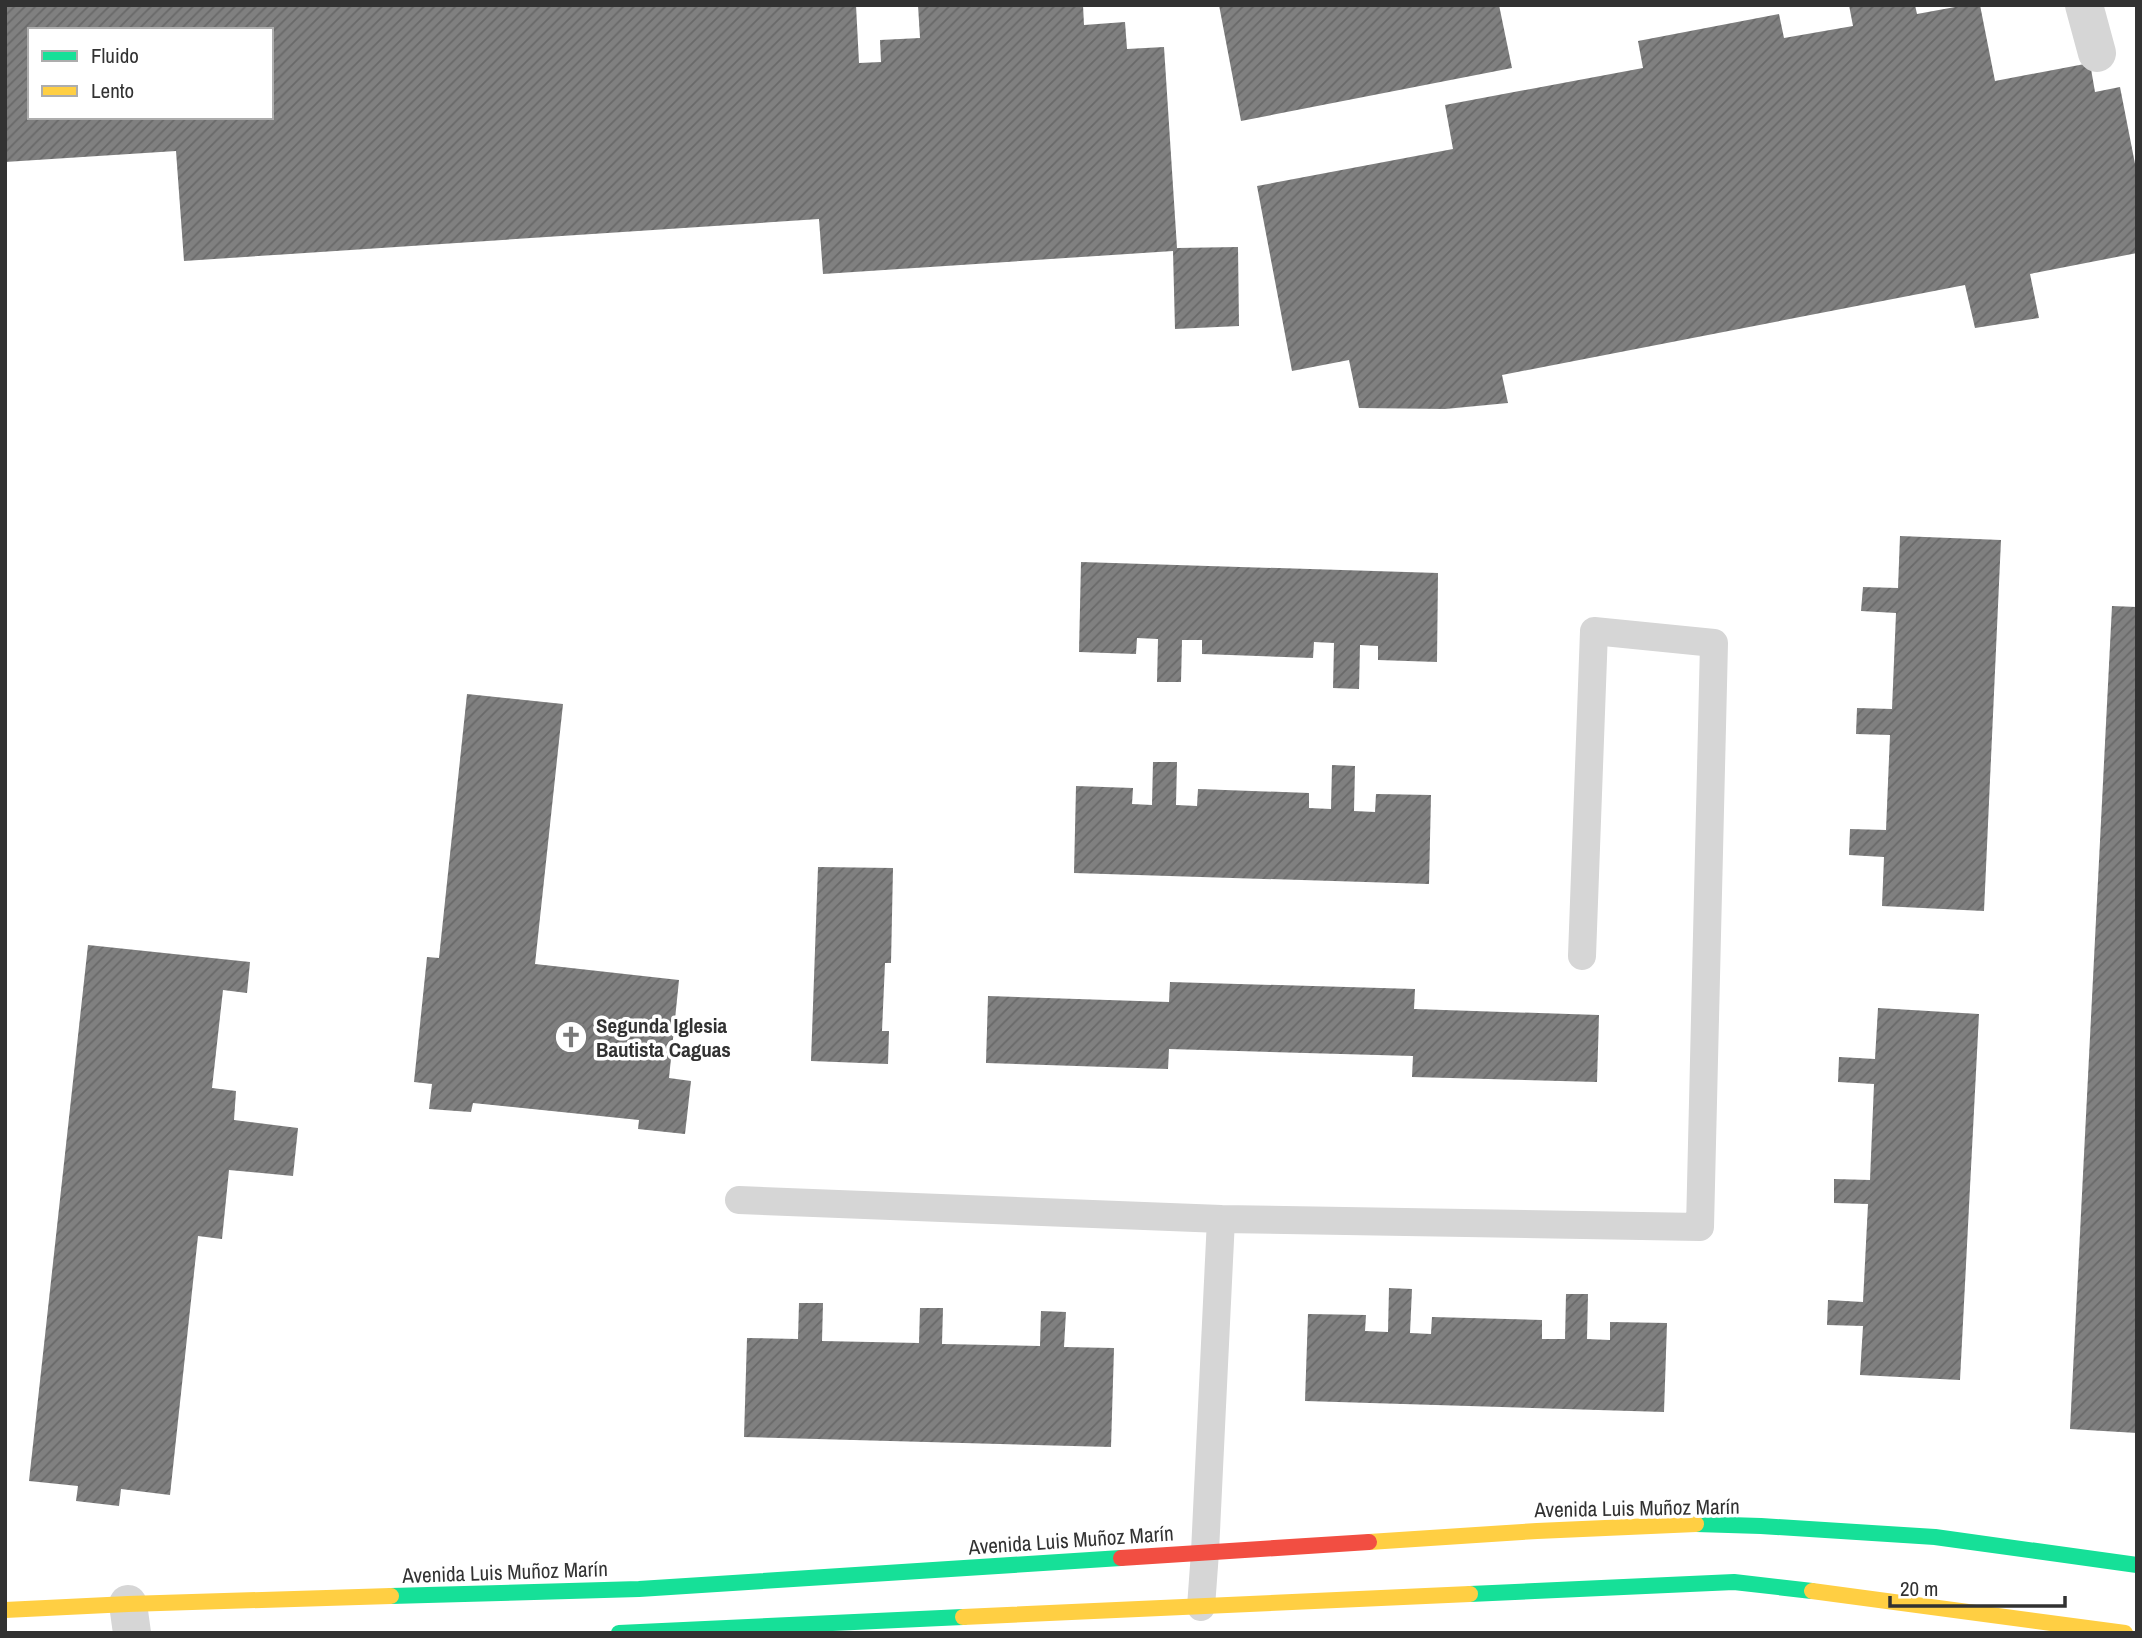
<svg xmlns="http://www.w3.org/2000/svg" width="2142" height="1638" viewBox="0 0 2142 1638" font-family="'Archivo Narrow',sans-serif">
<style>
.building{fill:url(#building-hatch);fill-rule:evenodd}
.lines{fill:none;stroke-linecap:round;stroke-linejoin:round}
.lane{stroke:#d6d6d6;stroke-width:28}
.street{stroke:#d6d6d6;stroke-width:38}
.fast{stroke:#16e098;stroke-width:16}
.slow{stroke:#ffcf43;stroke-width:16}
.jam{stroke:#f24e42;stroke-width:16}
.labels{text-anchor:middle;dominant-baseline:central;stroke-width:7;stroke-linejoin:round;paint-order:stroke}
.poi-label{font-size:21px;font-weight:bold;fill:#323232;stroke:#fff;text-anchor:start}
.street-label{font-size:21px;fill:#323232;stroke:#fff}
</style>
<defs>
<pattern id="building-hatch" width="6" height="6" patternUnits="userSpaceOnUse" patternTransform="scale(1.75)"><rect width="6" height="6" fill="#808080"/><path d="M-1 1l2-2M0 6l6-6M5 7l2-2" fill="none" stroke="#696969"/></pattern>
</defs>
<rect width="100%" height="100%" fill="#fff"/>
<path class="building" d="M5,5H856L859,63L881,62L880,40L920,38L918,5H1083L1084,25L1125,22L1127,49L1164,47L1177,248L1238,247L1239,326L1175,329L1173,251L823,274L819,219L184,261L176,151L5,162ZM30,30H271V117H30Z
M1219,5H1499L1512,68L1241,121Z
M1849,5H1915L1917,14L1966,5H1980L1995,81L2090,63L2095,92L2120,87L2137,174V253L2030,274L2039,318L1975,328L1965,285L1502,375L1508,403L1445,409L1359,408L1349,360L1292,371L1257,186L1453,149L1445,105L1643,68L1638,41L1779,14L1784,38L1853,26Z
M1900,536L2001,540L1984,911L1882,906L1884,857L1849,855L1850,829L1886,830L1890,735L1856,734L1857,708L1892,709L1896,613L1861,611L1863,587L1898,588Z
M1081,562L1438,573L1437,662L1378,660V646L1360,645L1359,689L1333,688L1334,643L1314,642L1313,658L1202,654V640H1182L1181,682H1157L1158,639L1137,638L1136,654L1079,652Z
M2112,606L2137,607V1433L2070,1429Z
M467,694L563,704L535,964L679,980L669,1078L691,1081L685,1134L638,1129L639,1120L473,1103L471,1112L429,1109L432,1084L414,1082L427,957L439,958Z
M1153,762H1177L1176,805L1197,806L1198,789L1309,793V808L1331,809L1332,765L1355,766L1354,811L1375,812L1376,794L1431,795L1429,884L1074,873L1076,786L1133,788L1132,804L1152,805Z
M818,867L893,868L891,963H885L882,1031H889L888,1064L811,1061Z
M88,945L250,962L247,993L223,990L212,1088L236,1091L234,1120L298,1128L293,1176L229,1170L222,1239L198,1236L170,1495L121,1489L119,1506L76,1501L78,1486L29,1481Z
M1170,982L1415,989L1414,1009L1599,1015L1597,1082L1412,1077L1413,1056L1169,1049L1168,1069L986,1063L988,996L1169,1002Z
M1878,1008L1979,1014L1960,1380L1860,1375L1863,1326L1827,1325L1828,1300L1863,1302L1868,1204L1834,1203V1179L1870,1180L1874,1084L1838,1082L1839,1057L1875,1059Z
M1389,1288L1412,1289L1410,1333L1431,1334L1432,1317L1542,1320V1339H1565L1566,1294H1588L1587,1339L1610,1340V1322L1667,1323L1664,1412L1305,1401L1308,1314L1366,1315L1365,1331L1388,1332Z
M799,1303H823L822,1341L919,1343L920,1308H943L942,1344L1040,1346L1041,1311L1066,1312L1064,1347L1114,1348L1111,1447L744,1437L747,1338L798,1339Z"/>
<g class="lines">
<path class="lane" d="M739,1200L1221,1219L1700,1227L1714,643L1594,631L1582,956
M1201,1607L1205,1552L1221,1219"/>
<path class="street" d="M2084,5L2097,53
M128,1604L132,1633"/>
<path class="fast" d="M1696,1524L1761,1526L1935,1537L2137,1565
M1470,1594L1734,1582L1812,1591
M391,1596L639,1589L1121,1558
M619,1633L963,1617"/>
<path class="slow" d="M1369,1542L1537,1531L1696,1524
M1812,1591L2125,1633
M5,1610L128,1604L391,1596
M963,1617L1470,1594"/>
<path class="jam" d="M1121,1558L1369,1542"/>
</g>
<defs>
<symbol id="church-ring" viewBox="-11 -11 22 22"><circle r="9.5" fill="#fff" stroke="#7a7a7a" stroke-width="1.5"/><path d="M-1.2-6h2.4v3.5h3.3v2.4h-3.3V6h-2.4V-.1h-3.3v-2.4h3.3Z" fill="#7a7a7a"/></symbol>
</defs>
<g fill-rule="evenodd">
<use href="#church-ring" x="552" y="1018" width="38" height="38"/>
</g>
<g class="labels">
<g class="poi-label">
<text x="596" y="1025">Segunda Iglesia<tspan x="596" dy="24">Bautista Caguas</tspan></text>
</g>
<g class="street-label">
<text transform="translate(1637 1508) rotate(-1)">Avenida Luis Muñoz Marín</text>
<text transform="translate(1071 1540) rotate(-4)">Avenida Luis Muñoz Marín</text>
<text transform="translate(505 1572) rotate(-2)">Avenida Luis Muñoz Marín</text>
</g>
</g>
<rect width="2142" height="1638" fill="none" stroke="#323232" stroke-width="14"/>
<rect x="28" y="28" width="245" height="91" fill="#ffffff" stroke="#adadad" stroke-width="2"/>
<rect x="42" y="51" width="35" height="10" fill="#16e098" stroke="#adadad" stroke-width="2"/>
<text x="91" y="63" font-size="21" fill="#323232">Fluido</text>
<rect x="42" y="86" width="35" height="10" fill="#ffcf43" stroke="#adadad" stroke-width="2"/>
<text x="91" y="98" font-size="21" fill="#323232">Lento</text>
<path d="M1890 1596v10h175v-10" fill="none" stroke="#323232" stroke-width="3.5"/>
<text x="1900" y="1596" font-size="21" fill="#323232" stroke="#ffffff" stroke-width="5" paint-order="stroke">20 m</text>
</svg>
